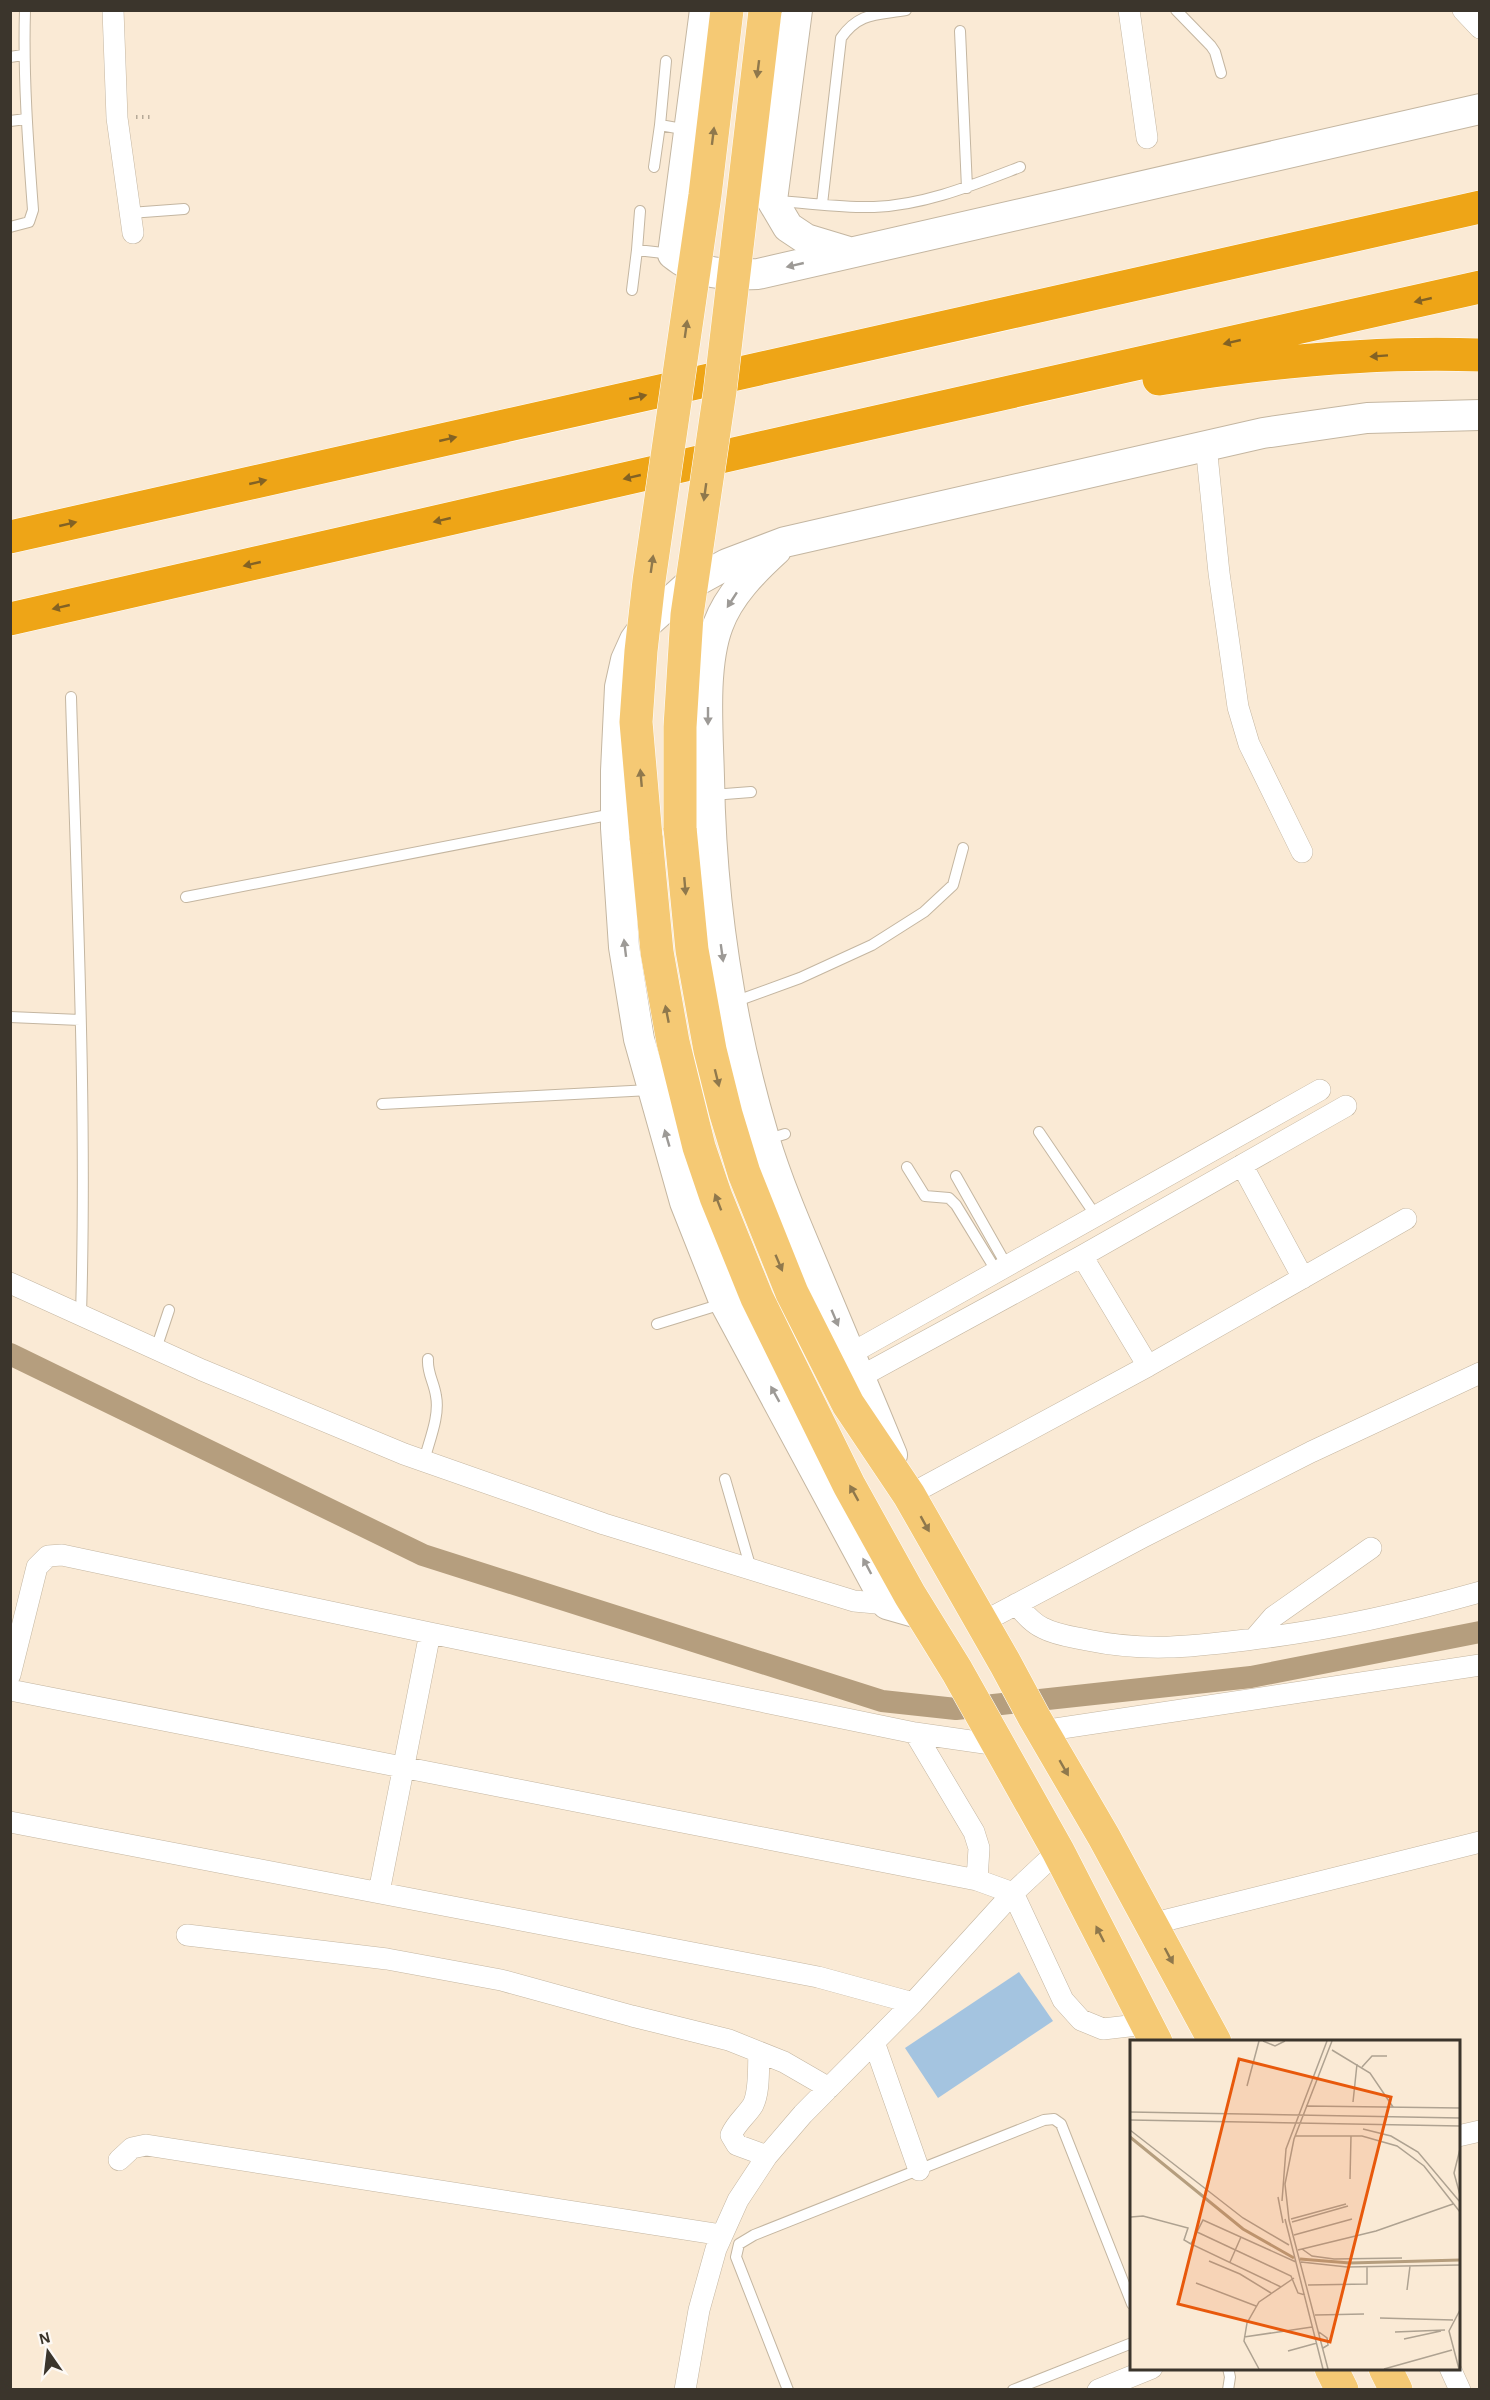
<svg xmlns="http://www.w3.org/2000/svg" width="1490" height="2400" viewBox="0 0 1490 2400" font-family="'Alegreya Sans',sans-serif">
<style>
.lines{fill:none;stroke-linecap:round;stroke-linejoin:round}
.canal{stroke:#b59e7e;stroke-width:22}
.building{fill:#a4c4e0}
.lane-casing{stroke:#c4b6a1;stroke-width:12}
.street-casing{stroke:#c4b6a1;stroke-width:22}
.secondary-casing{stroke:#c4b6a1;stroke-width:32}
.primary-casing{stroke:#fff;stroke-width:34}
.highway-casing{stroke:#fff;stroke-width:34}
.path{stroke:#b5a998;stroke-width:4;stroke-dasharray:1.5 4.5;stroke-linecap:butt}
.lane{stroke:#fff;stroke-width:10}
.street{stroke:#fff;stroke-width:21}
.secondary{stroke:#fff;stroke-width:30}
.primary{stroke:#f5c974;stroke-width:33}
.highway{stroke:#eea517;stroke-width:33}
.primary-bridge-casing{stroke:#fff;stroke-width:34;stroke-linecap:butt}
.primary-bridge{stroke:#f5c974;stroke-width:33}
.oneway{fill:#8f784c}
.oneway2{fill:#9d9a96}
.oneway3{fill:#836224}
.inset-river{fill:none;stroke:#b59e7e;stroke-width:3}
.inset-road{fill:none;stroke:#aea291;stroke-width:1.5}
.view{fill:#e8590c;fill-opacity:0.15;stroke:#e8590c;stroke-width:3}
.inset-edge{fill:none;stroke:#3b352c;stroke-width:3}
</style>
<rect width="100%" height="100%" fill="#faead5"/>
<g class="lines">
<path class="canal" d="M10,1354L423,1555L882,1701L956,1709L1251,1677L1480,1632"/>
</g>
<path class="building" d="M1019,1972L1053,2021L938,2098L905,2048Z"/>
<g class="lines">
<defs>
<path id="lane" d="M1176,10L1211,46L1215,52L1221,73
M960,31L967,188
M10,57L23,55
M10,121L26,119
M660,125L666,61
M654,167L660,125L688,130
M778,201C810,203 843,208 874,207C925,205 973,185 1020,167
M822,204L841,38C859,12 877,15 906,10
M130,213L184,209
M10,227L29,222L33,210C28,143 23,77 25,10
M637,250L640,211
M632,290L637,250L672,254
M71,697C77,902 87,1109 81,1315
M712,795L751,792
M186,897L613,814
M734,1002L800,978L872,945L924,912L953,885L963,848
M10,1017L80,1020
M382,1104L650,1090
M1039,1132L1096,1216
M765,1140L785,1134
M907,1167L925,1196L949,1198L956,1205L997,1272
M956,1176L1007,1266
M657,1324L725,1303
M156,1349L169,1310
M424,1461C429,1441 440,1416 436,1396C434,1382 427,1373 428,1359
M725,1479L751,1569
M1228,2368L1230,2377L1228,2390
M788,2390L736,2257L739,2244L754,2235L1044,2120L1054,2119L1061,2124L1132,2304
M1013,2390L1132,2343"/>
<path id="street" d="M113,10L117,118L133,233
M1129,10L1147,138
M1463,10L1480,28
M1206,445L1219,573L1238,707L1249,744L1302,852
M1242,1165L1303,1278
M1082,1256L1148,1366
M10,1283L202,1370L404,1454L604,1524L854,1601L887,1604
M850,1354L1320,1090
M860,1377L1082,1256L1346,1106
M909,1495L1148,1366L1406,1219
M1016,1604C1024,1613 1032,1623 1043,1628C1056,1635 1073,1637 1087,1640C1145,1652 1189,1647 1246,1640C1326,1631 1402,1614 1480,1592
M981,1623L1143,1537L1311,1452L1480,1373
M1254,1639L1273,1617L1371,1548
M10,1675L37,1567L48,1556L62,1555L430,1633L915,1733L998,1745
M10,1690L977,1880L1013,1893L1063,2000L1081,2020L1103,2029L1146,2024
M1042,1731L1480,1665
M915,1733L974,1832L979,1848L977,1880
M10,1822L818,1977L913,2003
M379,1892L430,1633
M1151,1924L1480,1842
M187,1935L387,1959L501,1980L632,2016L729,2040L784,2062L829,2088
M874,2042L919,2170
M759,2053C758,2068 760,2091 753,2105C746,2116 736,2123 731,2135L737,2145L767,2156
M1458,2136L1480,2131
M119,2160L132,2148L146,2145L722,2235
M1450,2368L1460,2390
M685,2390L699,2310L716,2249L738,2200L767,2156L803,2114L913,2003L1013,1893L1058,1851
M1098,2390L1152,2368"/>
<path id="secondary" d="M705,10L673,254C698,275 727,275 758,274L1480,109
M797,10L772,200L788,227L806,239L849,252
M776,550C753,571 729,595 718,625C702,667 708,733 709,778C711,900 729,1021 764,1138C778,1184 797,1228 816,1273C841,1333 867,1394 892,1455
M922,1614L887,1604L725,1303L685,1202L639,1039L624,947L616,828V771L620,687L626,660L635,640L648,622L689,585L727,564L785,542L1263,433L1367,418L1480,415"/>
<path id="primary" d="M680,828L692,950L710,1050L726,1114L744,1173L792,1293L848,1404L909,1495L1005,1663L1034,1717L1104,1837L1215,2042
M646,837L657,952L673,1042L699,1147L716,1197L757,1298L849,1485L910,1595L957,1671L1058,1851L1156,2042
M1331,2368L1342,2390
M1385,2368L1396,2390"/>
<path id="highway" d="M1159,379C1264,362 1373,351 1480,355
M10,537L1480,207
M10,619L791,441L1480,287"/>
</defs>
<use href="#lane" class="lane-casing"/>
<use href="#street" class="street-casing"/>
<use href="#secondary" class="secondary-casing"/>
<use href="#primary" class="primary-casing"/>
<use href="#highway" class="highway-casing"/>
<path class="path" d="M136,117H153"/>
<use href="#lane" class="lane"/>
<use href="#street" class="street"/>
<use href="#secondary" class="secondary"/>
<use href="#primary" class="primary"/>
<use href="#highway" class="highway"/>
<defs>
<path id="primary-bridge" d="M680,828V727L687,615L720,391L765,11
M646,837L636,722L641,651L649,581L705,195L727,10"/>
</defs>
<use href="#primary-bridge" class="primary-bridge-casing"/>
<use href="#primary-bridge" class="primary-bridge"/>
</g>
<defs><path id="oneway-solid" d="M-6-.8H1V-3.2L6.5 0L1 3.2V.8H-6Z" transform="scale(1.5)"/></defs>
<g class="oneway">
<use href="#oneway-solid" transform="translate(758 69) rotate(97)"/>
<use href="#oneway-solid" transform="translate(713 136) rotate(-83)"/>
<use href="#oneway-solid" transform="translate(686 329) rotate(-82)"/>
<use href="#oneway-solid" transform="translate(705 492) rotate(98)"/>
<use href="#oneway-solid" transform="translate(652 564) rotate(-82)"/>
<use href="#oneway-solid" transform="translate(641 778) rotate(-95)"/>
<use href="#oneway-solid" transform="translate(685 886) rotate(85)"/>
<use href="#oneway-solid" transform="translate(667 1014) rotate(-101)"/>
<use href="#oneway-solid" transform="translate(717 1078) rotate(76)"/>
<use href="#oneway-solid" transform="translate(718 1202) rotate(-111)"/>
<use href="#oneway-solid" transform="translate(779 1263) rotate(67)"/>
<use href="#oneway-solid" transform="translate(854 1493) rotate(-119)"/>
<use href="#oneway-solid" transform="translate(925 1524) rotate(61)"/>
<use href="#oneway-solid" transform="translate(1064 1768) rotate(60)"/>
<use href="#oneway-solid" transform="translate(1100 1934) rotate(-117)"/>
<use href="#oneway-solid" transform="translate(1169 1956) rotate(62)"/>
</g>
<g class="oneway2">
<use href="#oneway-solid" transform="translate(795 265) rotate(167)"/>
<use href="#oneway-solid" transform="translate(732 600) rotate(123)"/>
<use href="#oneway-solid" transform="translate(708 716) rotate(90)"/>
<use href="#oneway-solid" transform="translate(625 948) rotate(-97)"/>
<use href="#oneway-solid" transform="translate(722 953) rotate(82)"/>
<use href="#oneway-solid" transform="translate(667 1138) rotate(-106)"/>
<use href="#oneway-solid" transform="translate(835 1318) rotate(67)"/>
<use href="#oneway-solid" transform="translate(775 1394) rotate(-119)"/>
<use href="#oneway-solid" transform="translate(867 1566) rotate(-118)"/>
</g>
<g class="oneway3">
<use href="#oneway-solid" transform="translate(1423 300) rotate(167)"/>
<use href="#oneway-solid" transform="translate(1232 342) rotate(167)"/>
<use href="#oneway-solid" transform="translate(1379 356) rotate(176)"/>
<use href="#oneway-solid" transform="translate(638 397) rotate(-13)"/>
<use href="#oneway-solid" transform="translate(448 439) rotate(-13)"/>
<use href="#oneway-solid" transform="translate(632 477) rotate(167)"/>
<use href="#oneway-solid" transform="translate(258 482) rotate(-13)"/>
<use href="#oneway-solid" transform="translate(442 520) rotate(167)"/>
<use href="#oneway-solid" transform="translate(68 524) rotate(-13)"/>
<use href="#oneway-solid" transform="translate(252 564) rotate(167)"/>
<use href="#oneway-solid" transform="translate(61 607) rotate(167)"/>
</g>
<g transform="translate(1130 2040)">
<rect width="330" height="330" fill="#faead5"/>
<path class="inset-river" d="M0,97L113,189L164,218M170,219L220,223L330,220"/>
<path class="inset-road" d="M133,1L145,6L155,1M202,10L240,33L263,67M232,27L242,16H257M117,46L129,1M223,62L227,24M176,66L330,68M0,72L330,78M0,80L330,86M233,89L261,96L288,112L330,162M0,90L113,178L159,205M165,96H232L267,106L294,126L330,172M330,109L324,133L330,155M220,139L221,96M148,157L153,183M152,161L156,109L197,1M1,177L13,176L58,188L54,200L61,204M155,179L193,329M161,179L216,164M162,182L218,166M67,192L161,236L168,253L175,255M164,195L222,179M172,209L182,216L204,219L272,218M168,210L246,191L323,164M79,221L110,234L141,253M100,222L111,197M171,222L217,227L330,225M66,243L126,266M178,245L237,244V227M151,247L61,204L73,180L166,222M277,250L280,226M185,275L234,274M250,278L323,280M189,292L197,298L198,305L193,308M265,292L315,290M114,297L182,287M274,299L311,291M158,311L187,303M129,329L114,301L117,283L129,262L164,238M198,329L159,180L155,144L164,99L202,1M254,329L322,310M329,329L319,291L330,270"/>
<path class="view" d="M109,19L261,57L200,302L48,264Z"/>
<rect width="330" height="330" class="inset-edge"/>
</g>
<rect width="1490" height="2400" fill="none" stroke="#3b352c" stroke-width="24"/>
<g transform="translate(48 2352) rotate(346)" stroke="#fdf9f5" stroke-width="4.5" paint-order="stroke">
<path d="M0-4.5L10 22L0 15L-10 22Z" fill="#3b352c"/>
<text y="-9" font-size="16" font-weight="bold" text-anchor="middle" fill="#3b352c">N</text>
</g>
</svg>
